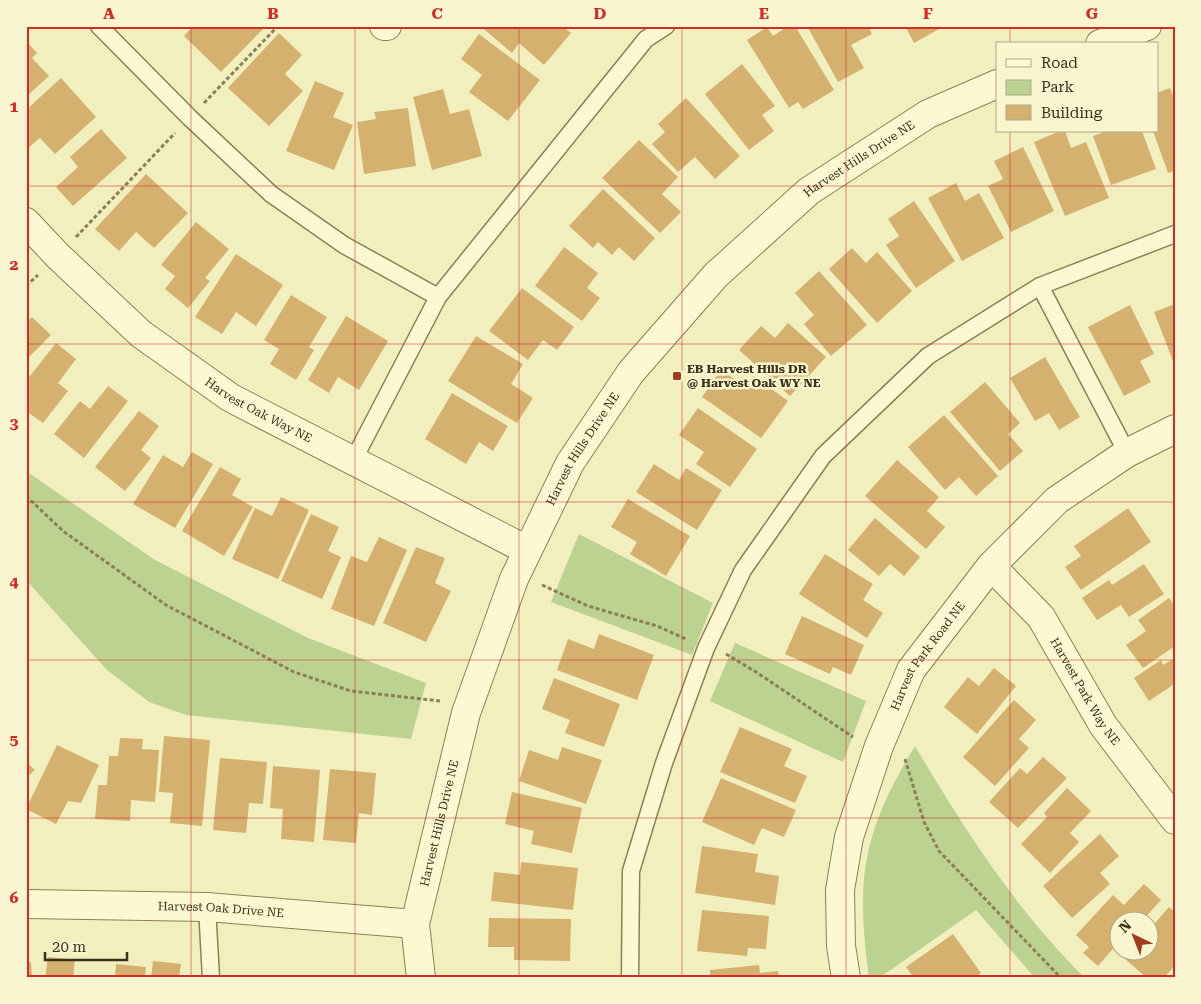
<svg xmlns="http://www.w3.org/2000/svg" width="1201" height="1004" viewBox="0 0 1201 1004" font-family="'Roboto Serif',serif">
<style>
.green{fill:#bbd291}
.building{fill:#d5b170}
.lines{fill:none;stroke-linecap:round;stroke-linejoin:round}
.service-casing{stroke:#8d7f55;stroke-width:19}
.minor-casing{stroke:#8d7f55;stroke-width:30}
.tertiary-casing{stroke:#8d7f55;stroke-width:30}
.path{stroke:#8d7f55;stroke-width:3;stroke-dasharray:4 2.5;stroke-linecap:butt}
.service{stroke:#fcf9d2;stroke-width:16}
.minor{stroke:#fcf9d2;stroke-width:28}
.tertiary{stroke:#fcf9d2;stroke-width:28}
.grid{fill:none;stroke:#d62828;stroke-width:1;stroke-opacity:0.55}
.poi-dot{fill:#a23c1e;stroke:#f9f6cf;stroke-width:2}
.labels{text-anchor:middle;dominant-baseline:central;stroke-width:5;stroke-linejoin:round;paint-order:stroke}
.street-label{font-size:12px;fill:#3b311b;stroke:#f9f6cf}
.poi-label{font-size:12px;font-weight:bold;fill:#3b311b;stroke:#f9f6cf;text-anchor:start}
.neatline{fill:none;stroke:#d62828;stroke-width:2}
.grid-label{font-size:16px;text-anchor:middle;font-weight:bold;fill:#d62828}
</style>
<rect width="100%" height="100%" fill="#f2efbe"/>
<path class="green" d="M26,471L155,560L308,638L426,683L411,739L186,715L149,702L107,670L26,580Z
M579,534L713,603L692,655L551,602Z
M735,643L866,701L843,762L710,701Z
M915,746C964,829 1016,910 1085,978H1035L976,910L879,978H869C864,941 860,900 866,863C873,821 893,782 915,746Z"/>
<path class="building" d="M193,26H266L221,72L184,36Z
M480,26H562L571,33L544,65L519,43L512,53Z
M788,26H795L834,90L803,109L798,102L789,108L747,40L767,27L773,36Z
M807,26H868L872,34L851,45L864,68L838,82Z
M905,26H938L939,29L914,43Z
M279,33L302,55L285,74L303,91L269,126L228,88Z
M479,34L540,80L508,121L469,92L482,75L461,59Z
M26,41L37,53L32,58L49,76L26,97Z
M742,64L775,106L762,115L774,131L749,150L705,94Z
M61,78L96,117L55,154L40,138L28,148L26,146V110Z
M315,81L344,93L333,117L353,125L334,170L286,151Z
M1170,88L1175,101V171L1168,173L1153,131H1157V93Z
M443,89L450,114L469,109L482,156L432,170L413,97Z
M686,98L740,156L715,179L695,157L678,172L652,144L665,132L658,124Z
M408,108L416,166L364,174L357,122L376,119L374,112Z
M101,129L127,158L73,206L56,187L78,167L70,157Z
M1060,131H1065L1071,148L1086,142L1109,198L1065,216L1034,142Z
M1107,131H1142L1156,169L1111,185L1093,136Z
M639,140L678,177L662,194L681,212L660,233L602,178Z
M1023,147L1054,211L1011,232L988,186L1003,179L994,161Z
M146,174L188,213L154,248L136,232L119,251L95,229Z
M956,183L965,201L979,193L1004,238L962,261L928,198Z
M603,189L655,238L634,261L619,247L612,255L598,242L593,248L569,226Z
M914,201L955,261L916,288L886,245L899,236L888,219Z
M196,222L229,249L205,278L210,281L188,308L165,289L175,276L161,265Z
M564,247L598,273L587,288L600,298L582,321L535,286Z
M852,248L866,263L877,252L912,291L877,323L829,269Z
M236,254L283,285L256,326L236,312L222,334L195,317Z
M819,271L867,325L831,356L804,324L814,315L795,293Z
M522,288L574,327L557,350L543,340L528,360L489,331Z
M291,295L327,317L309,347L314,350L296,380L270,364L279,349L264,340Z
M1175,304V366L1154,312Z
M1130,305L1154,354L1140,361L1151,382L1124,396L1088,327Z
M346,316L388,341L359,390L338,377L329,393L308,380Z
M32,317L51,335L26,360V323Z
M788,323L826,357L790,396L739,350L761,326L775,338Z
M476,336L523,364L511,384L533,398L517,423L448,381Z
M56,343L76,359L58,383L68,391L43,423L26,411V381Z
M1045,357L1080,417L1059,430L1049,413L1035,421L1010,378Z
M721,370L746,387L754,376L788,401L761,438L702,397Z
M985,382L1020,423L1008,434L1023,451L1000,471L950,412Z
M108,386L128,401L84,458L54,434L80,401L90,409Z
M452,393L508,426L493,451L479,442L466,464L425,439Z
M698,408L757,449L730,487L696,464L704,452L679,435Z
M139,411L159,426L141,450L151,458L125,491L95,467Z
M944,415L998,476L976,496L959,477L945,490L908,447Z
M192,452L213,464L175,528L133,504L163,455L183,467Z
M897,460L939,497L927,511L945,527L926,549L865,496Z
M654,464L679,480L686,468L722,490L697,530L636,492Z
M220,467L241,479L232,495L253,507L224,556L182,531Z
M281,497L309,510L278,579L232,559L255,508L272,516Z
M628,499L690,536L666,576L630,554L637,542L611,527Z
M1128,508L1151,542L1081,590L1065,567L1081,556L1074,546Z
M311,514L339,527L328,551L341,557L322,599L281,581Z
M875,518L920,557L904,576L890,564L879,576L848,550Z
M379,537L407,550L374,626L331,609L351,556L367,562Z
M416,547L445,558L435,583L451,591L426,642L383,623Z
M825,554L873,584L863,600L883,613L867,638L799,594Z
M1144,564L1164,594L1129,617L1121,605L1097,620L1082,598L1109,580L1112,585Z
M1169,598L1175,606V646L1143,668L1126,645L1146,631L1138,620Z
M802,616L864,645L851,675L833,667L830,674L785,654Z
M599,634L654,655L637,700L557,670L568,639L594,649Z
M1175,658V688L1173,685L1149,701L1134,678L1161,660L1163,665Z
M994,668L1016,686L977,734L944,707L968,677L979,686Z
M554,678L620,704L604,747L565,733L570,720L542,709Z
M1014,700L1036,720L1019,739L1029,748L995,786L963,757Z
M740,727L792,749L784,766L807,776L795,803L720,772Z
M164,736L210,740L202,826L170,823L173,793L159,792Z
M120,738L143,739L142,749L159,750L155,802L131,800L130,821L95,819L98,785H107L109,756H118Z
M57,745L99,765L81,803L68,801L56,824L26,809Z
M562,747L602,760L586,804L519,781L529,750L558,760Z
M1043,757L1067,778L1018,828L989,802L1020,768L1027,774Z
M220,758L267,762L263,804L249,803L246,833L213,830Z
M26,762L35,770L26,778Z
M273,766L320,770L314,842L281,839L283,809L270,808Z
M330,769L376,773L372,815L359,813L356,843L323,840Z
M721,778L796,810L784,837L762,828L754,845L702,822Z
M1067,788L1091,811L1070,833L1079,842L1050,873L1021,844L1047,817L1044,813Z
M512,792L582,808L572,853L531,844L534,831L505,824Z
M1100,834L1119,856L1100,873L1110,884L1072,918L1043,886Z
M702,846L758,854L755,872L779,876L775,905L695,893Z
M521,862L578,868L573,910L491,901L494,872L520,875Z
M1144,884L1161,900L1141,922H1118V943L1098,966L1083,953L1089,947L1076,935L1113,895L1124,905Z
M1169,907L1175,912V965L1164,978H1147L1124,958L1130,952H1148V931Z
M702,910L769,916L766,949L748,948L747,956L697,951Z
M489,918L571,919L570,961L514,960V947H488Z
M953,934L981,973L974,978H914L906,967Z
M48,957L75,960L73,978H45Z
M153,961L181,964L179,978H151Z
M26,962H31L32,978H26Z
M116,964L146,967L145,978H115Z
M759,965L760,973L778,971L779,978H710V970Z"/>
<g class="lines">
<defs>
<path id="service" d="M99,26L190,118L271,194L344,245L438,297
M1040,286L1127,453
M353,461L438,297L646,39L666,26
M207,907L211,978
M630,978L631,871L664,763L706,648L743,570L823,456L928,356L1040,286L1175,234"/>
<g id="minor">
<path d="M384,26H387"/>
<path id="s1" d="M26,222L58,256L141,334L231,398L527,550"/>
<path id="s2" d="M991,566L1041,617L1103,725L1175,820"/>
<path id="s3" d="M26,904L207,907L415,924"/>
<path id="s4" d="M846,978L841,946L840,890L849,837L879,746L911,670L991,566L1057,500L1127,453L1175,429"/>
</g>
<g id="tertiary">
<path d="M1100,44L1147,26"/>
<path id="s5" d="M421,978L415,924L466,713L514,579L570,463L631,372L716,275L809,191L928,114L997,84"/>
</g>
</defs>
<use href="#service" class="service-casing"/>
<use href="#minor" class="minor-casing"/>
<use href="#tertiary" class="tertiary-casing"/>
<path class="path" d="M204,103L278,26
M76,237L175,133
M26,286L38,275
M26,496L63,531L166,605L294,672L351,691L440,701
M542,585L588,606L657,626L686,639
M726,654L756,672L853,737
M905,759L924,822L939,851L1061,978"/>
<use href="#service" class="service"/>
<use href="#minor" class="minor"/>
<use href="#tertiary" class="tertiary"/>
</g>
<path class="grid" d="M191,26V978M355,26V978M519,26V978M682,26V978M846,26V978M1010,26V44M1010,131V978M26,186H1175M26,344H1175M26,502H1175M26,660H1175M26,818H1175"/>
<rect class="poi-dot" x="672" y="371" width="10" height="10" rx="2.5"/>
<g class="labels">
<g class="street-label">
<text stroke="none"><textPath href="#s5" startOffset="966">Harvest Hills Drive NE</textPath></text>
<text stroke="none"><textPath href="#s1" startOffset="301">Harvest Oak Way NE</textPath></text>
<text stroke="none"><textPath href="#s5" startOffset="561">Harvest Hills Drive NE</textPath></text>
<text stroke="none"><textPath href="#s4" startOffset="341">Harvest Park Road NE</textPath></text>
<text stroke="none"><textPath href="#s2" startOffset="158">Harvest Park Way NE</textPath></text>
<text stroke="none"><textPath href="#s5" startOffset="158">Harvest Hills Drive NE</textPath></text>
<text stroke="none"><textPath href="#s3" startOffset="195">Harvest Oak Drive NE</textPath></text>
</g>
<g class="poi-label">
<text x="687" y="369">EB Harvest Hills DR<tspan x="687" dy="14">@ Harvest Oak WY NE</tspan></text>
</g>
</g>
<rect width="1201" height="1004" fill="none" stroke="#f9f6cf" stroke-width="55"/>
<rect x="996" y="42" width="162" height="90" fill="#f9f6cf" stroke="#ada787"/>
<rect x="1006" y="59" width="25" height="8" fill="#fcf9d2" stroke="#ada787"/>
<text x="1041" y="68" font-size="15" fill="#3b311b">Road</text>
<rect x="1006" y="80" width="25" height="15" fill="#bbd291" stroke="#ada787"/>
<text x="1041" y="92" font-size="15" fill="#3b311b">Park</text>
<rect x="1006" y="105" width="25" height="15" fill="#d5b170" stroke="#ada787"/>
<text x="1041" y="118" font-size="15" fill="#3b311b">Building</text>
<g transform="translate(1134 936) rotate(317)"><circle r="24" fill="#f9f6cf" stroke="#ada787"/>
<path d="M0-4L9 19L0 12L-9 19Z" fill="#a23c1e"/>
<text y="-8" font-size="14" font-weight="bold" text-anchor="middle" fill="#3b311b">N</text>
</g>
<path d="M45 952v8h82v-8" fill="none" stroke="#3b311b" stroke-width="2.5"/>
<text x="52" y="952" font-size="15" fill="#3b311b" stroke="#f9f6cf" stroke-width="4" paint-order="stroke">20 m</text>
<rect x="28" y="28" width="1146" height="948" class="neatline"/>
<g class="grid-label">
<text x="109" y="19">A</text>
<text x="273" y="19">B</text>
<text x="437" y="19">C</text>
<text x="600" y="19">D</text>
<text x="764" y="19">E</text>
<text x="928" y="19">F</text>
<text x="1092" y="19">G</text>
<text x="14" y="112">1</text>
<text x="14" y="270">2</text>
<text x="14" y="429">3</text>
<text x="14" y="587">4</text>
<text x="14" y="745">5</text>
<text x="14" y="903">6</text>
</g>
</svg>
